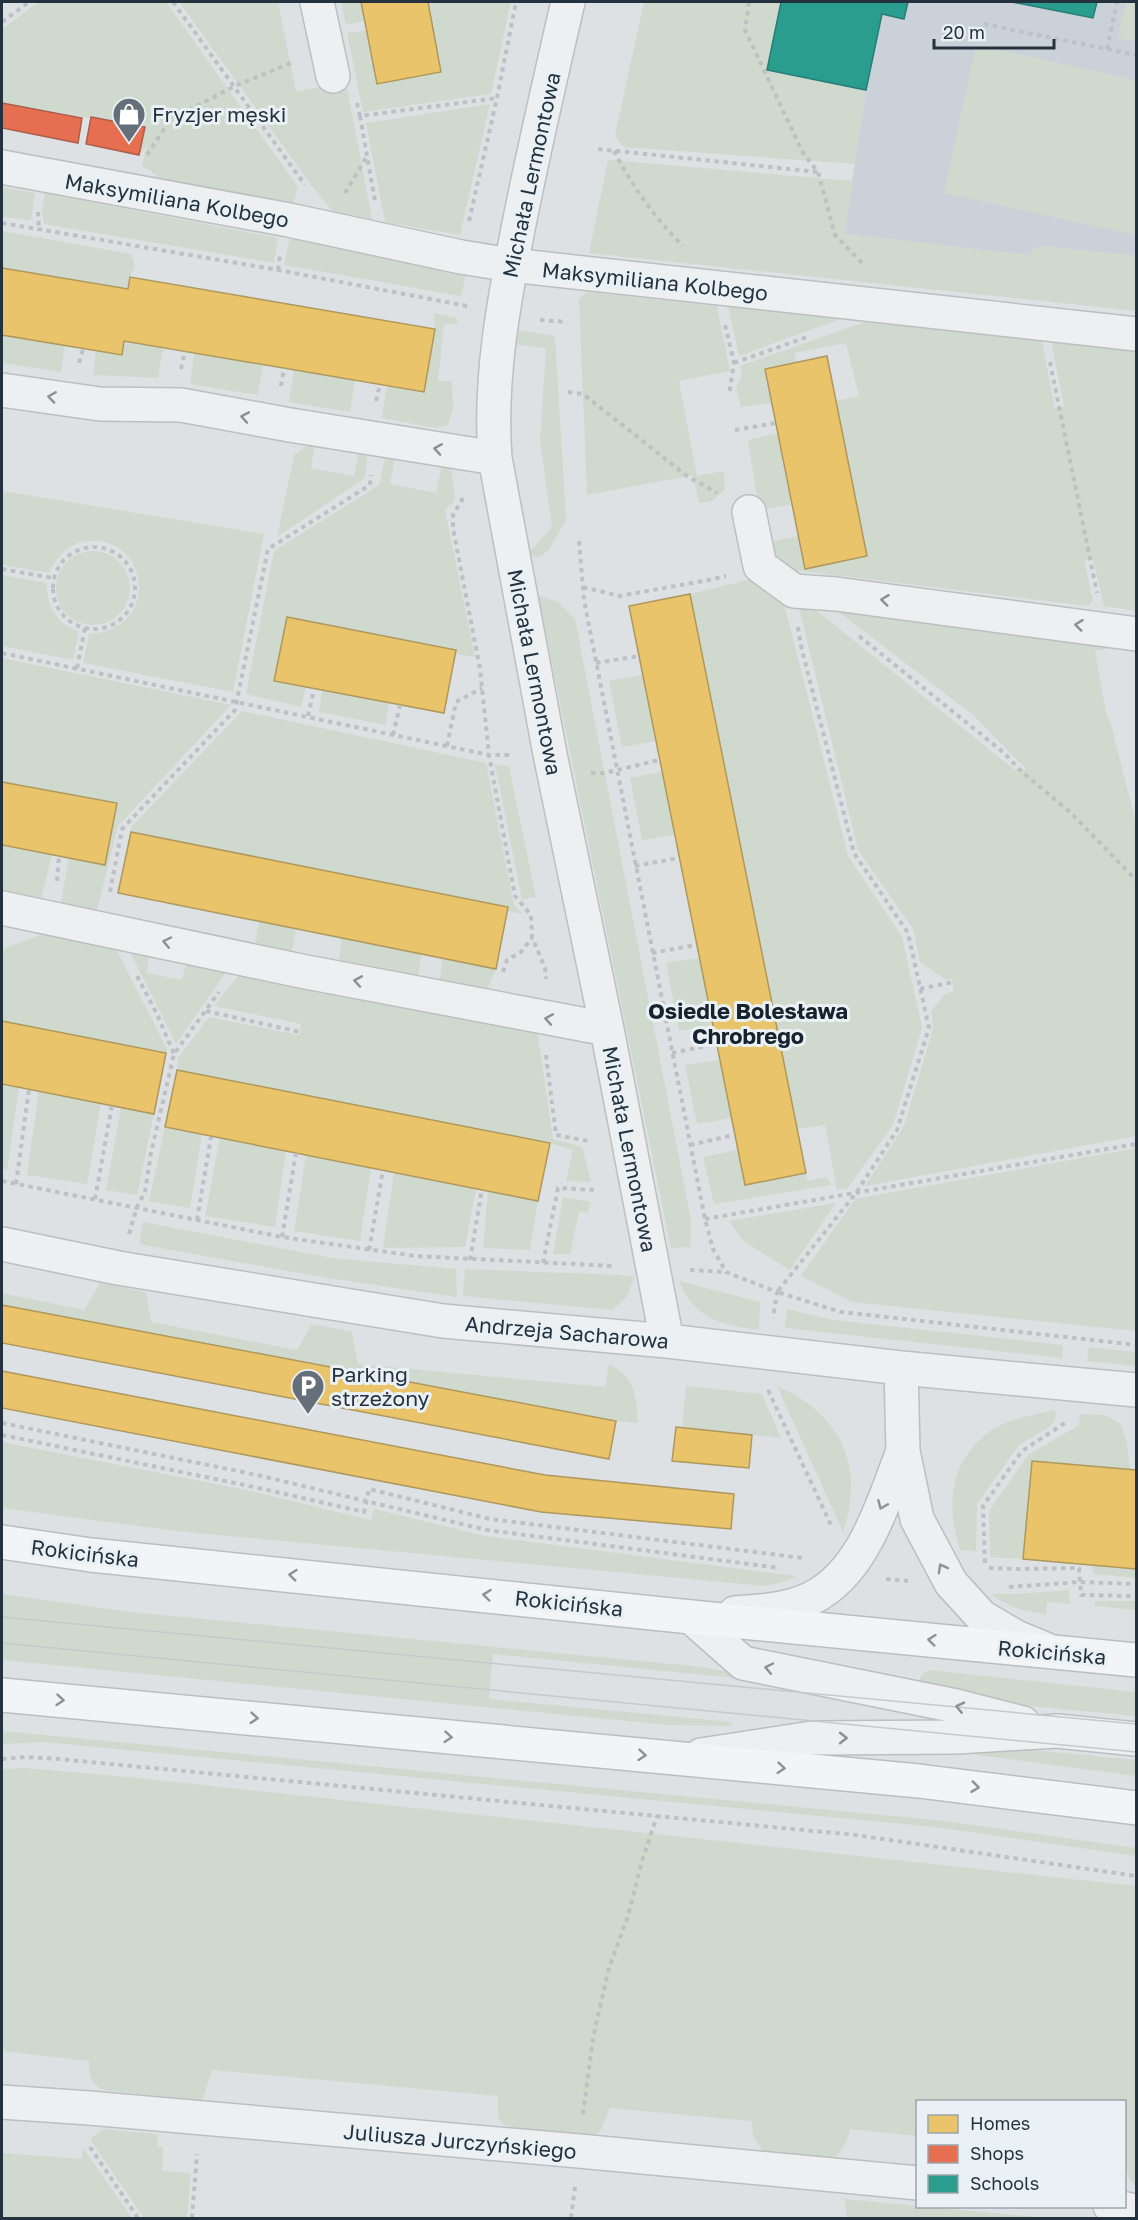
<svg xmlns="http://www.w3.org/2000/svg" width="1138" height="2220" viewBox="0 0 1138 2220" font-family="'Golos Text',sans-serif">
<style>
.built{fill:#cbd1d8}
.green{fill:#d0d9cd}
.homes{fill:#e9c46a;stroke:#ae985d;stroke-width:1.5}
.shops{fill:#e76f51;stroke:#ac5d4c;stroke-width:1.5}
.schools{fill:#2a9d8f;stroke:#287d77;stroke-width:1.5}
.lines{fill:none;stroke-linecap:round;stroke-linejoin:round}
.minor-casing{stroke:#bcbfc2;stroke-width:36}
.major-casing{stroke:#babec2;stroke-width:36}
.path{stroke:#bdc1c4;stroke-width:4;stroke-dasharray:4.5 4.5;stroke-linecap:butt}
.minor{stroke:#edeff1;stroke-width:33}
.major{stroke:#f2f4f5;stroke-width:33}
.tram{stroke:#c6c9cc;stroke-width:1.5}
.oneway{stroke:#889098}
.oneway2{stroke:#8b939a}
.labels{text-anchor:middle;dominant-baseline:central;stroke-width:6;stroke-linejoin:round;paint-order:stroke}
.poi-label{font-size:21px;fill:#24323f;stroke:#eaf1f5;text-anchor:start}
.street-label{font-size:21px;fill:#24323f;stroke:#eaf1f5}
.neighbourhood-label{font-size:22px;font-weight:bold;fill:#16232f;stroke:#eaf1f5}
</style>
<rect width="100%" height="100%" fill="#dee1e4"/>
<path class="built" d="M781,2H1136V256L1039,246L1027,255L844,234L866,91L767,70Z"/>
<path class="green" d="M39,2H166L298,187L293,205L164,181L142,165L147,146L139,155L144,127L2,103V29Z
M179,2H278L296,92L346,82L372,219L333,212L312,186Z
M341,2H361L365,21L346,25Z
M428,2H511L491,94L363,112L347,33L367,30L377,84L441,72Z
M644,2H781L767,70L866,90L855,164L623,147L615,135Z
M1126,2H1136V42L1118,38Z
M976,45L1136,80V235L944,193Z
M490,104L460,235L385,222L366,123Z
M608,160L853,181L845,234L1027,255L1039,246L1136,256V311L589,253Z
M2,187L35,193L31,219L27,220L2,217Z
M45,193L278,238L274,263L44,224L42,212Z
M2,231L131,254L135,267L130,277L128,289L2,268Z
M290,238L445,266L466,275L461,296L284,265Z
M587,292L717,306L730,371L679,381L697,476L724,471L725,490L712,501L699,503L693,475L587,495L579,299Z
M728,306L840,319L739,356Z
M434,313L457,318V324H444L438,381H452L453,408L448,425L436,428L382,418L387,386L424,392L435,329Z
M868,321L1042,341L1055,409L1064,406L1051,341L1136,351V611L1104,606L1093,559L1084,561L1093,600L1088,606L785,569L774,560L767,542L799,536L806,569L867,556L836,401L859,396L846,343L794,353L797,362L765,369L772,403L741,407L736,387L742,375L740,366Z
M518,330L555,336L566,520L549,550L538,558L529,553L552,527L540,440L546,348L517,345Z
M3,335L65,345L61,372L2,363Z
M124,341L163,348L158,378L93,375L96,351L122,355Z
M194,353L263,365L258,395L190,384Z
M294,370L355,380L350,412L289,402Z
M778,433L792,504L759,510L748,440Z
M315,444L311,468L354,476L359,451L367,458L365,478L277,537L294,455L306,446Z
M386,454L395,456L390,484L436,493L442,465L451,466L455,500L445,510L475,657L455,654L456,650L287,618L274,680L306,687L301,707L246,694L274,551L379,485Z
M2,491L264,534L233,692L83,663L89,634C163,631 150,529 81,542C66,546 55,559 49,573L2,565Z
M56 588a37 37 0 1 1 74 0a37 37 0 1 1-74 0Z
M2,575L47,583C46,605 57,625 79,631L73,660L2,646Z
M752,579L784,603L848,856L902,937L922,1028L893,1125L847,1189L837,1190L825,1125L797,1129L690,594Z
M538,595L558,602L575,619L691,1220L690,1247L671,1248Z
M799,607H812L1015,770L1026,769L973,715L835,609L1119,646L1095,651L1106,713L1111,724L1136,823V1136L865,1186L904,1126L933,1029L931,1011L945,994L954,991L952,979L946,980L920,962L913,929L858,850Z
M2,658L231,705L118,826L96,914L60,908L69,858L117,803L2,782Z
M642,675L656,741L622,747L609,681Z
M322,690L389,703L386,725L319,712Z
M242,711L486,763L514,905L523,914L507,911L508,907L131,832V827Z
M495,764L509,767L536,897L522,900Z
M662,772L674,835L642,840L630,778Z
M2,845L52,855L40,903L2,897Z
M259,921L296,929L291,956L254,949Z
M49,932L115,947L167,1049L166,1053L2,1021V949Z
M342,938L422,953L417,980L338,964Z
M129,950L150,953L146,973L182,980L187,960L229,968L176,1044Z
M443,958L496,969L485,994L439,985Z
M699,958L712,1025L679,1031L666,963Z
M242,971L537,1029L553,1139L582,1147L591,1182L566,1181L573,1150L550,1143L177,1070L178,1058L209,1017L299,1035L301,1024L214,1006Z
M719,1060L731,1118L697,1124L685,1065Z
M2,1084L19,1087L7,1170L2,1169Z
M39,1091L101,1103L87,1184L27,1175Z
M121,1108L154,1114L137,1195L106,1190Z
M165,1127L202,1134L190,1208L149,1201Z
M220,1138L286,1151L275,1227L205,1216Z
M1136,1148V1331L852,1302L801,1276L855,1199Z
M737,1150L745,1185L806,1173L807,1181L827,1177L831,1185L714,1204L703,1157Z
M306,1155L371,1168L360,1241L294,1231Z
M394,1172L476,1189L465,1247L383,1248Z
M488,1191L538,1201L530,1250L483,1248Z
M563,1197L591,1202L588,1213L579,1212L570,1254H553Z
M836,1203L790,1270L743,1241L729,1221Z
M143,1222L332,1258L456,1269L457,1297L321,1277L139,1244Z
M465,1269L620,1275L634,1277L627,1297L612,1310L463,1296Z
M679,1281L760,1302L759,1330C722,1325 694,1319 679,1281Z
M100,1283L146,1292L151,1322L297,1350L312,1324L352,1332L358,1364L605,1387L609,1364C635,1377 637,1396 638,1423L616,1421L2,1305V1293L84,1310Z
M787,1309L833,1320L1063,1345L1062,1358L785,1328Z
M1089,1347L1136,1352V1366L1087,1361Z
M686,1386L762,1394L781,1438L682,1428Z
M777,1386C841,1414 865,1466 843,1532Z
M1055,1410L1056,1417L1051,1426L1019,1445L977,1504L976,1551L960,1550C946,1506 949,1462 989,1432C1002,1421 1039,1413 1055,1410Z
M1080,1414L1105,1415L1121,1424L1127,1443L1130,1469L1032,1461L1023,1559L990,1557L989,1511L1028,1455L1079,1425Z
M2,1442L251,1491L371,1520L374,1509L485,1536L796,1576L789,1580L765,1586L176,1531L2,1508Z
M1093,1565L1136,1569V1578L1093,1574Z
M1069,1590L1070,1604L1047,1602L1046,1614C1025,1612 1008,1607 991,1594H1016Z
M2,1594L131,1612L703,1667L737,1674L735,1678L493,1654L489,1699L732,1722L731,1726L669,1725L2,1660Z
M1095,1601H1136V1610L1095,1606Z
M928,1670L1136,1692V1716L1009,1704L921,1685L920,1677Z
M2,1731L945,1821L1136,1848V1856L935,1827L43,1742L2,1744Z
M1000,1747L1136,1760V1776L955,1752Z
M25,1768L129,1777L1136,1886V2187L1129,2178L1126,2169L1124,2102H918L917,2136L850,2129C847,2142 841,2158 826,2160C814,2162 779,2156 765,2155L753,2136L752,2121L610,2108L600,2131L593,2137L514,2130L506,2126L498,2118V2096L212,2070L202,2101L103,2090C90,2083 89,2075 89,2061L2,2051V1769Z
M104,2129L158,2134L157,2147H163L162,2171L191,2173L187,2218H144L91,2141L92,2137Z
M83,2148L132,2218H2V2153L82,2159Z
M844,2199L1048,2218H847Z"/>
<path class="homes" d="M361,2H428L441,72L377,84Z
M2,268L128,289L130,277L435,329L424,392L124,341L122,355L2,335Z
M827,356L867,556L805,569L765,369Z
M690,594L806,1173L745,1185L629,606Z
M287,617L456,650L444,713L274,681Z
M2,782L117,803L105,865L2,845Z
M131,832L508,907L496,969L118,893Z
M2,1021L166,1053L154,1114L2,1084Z
M177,1070L550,1143L538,1201L165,1127Z
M2,1305L616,1421L609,1459L2,1343Z
M2,1371L545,1475L734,1494L731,1529L541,1512L2,1408Z
M676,1427L752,1435L749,1468L672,1461Z
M1032,1461L1136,1470V1569L1023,1559Z"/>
<path class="shops" d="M2,103L82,118L78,143L2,128Z
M91,117L145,127L139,155L86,144Z"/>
<path class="schools" d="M781,2H908L904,19L882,14L866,90L767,70Z
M1012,2H1097L1093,18Z"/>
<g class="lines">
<defs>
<path id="minor" d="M317,2L333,76
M568,2C551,75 534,149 519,224C504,300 489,379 495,458L550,754L607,1029L667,1341
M2,167L289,220L461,257L511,265L1136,334
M2,390L100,404L181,405L290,425L495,458
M749,512L760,566L794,591L836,594L1136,634
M2,908L301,971L607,1029
M2,1244L118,1268L443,1321L667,1341L901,1368L1136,1390
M901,1368L903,1451L917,1519L951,1583L982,1617L1016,1637L1045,1649
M735,1613C761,1611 788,1610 812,1598C865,1571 883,1502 903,1451
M691,1617L743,1663L956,1706L1023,1723
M701,1755L812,1738L957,1737L1057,1731L1136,1739
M2,2102L89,2108L579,2151L918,2183
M1110,2206L1136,2211"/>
<path id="major" d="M2,1542L91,1555L691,1617L1136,1660
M2,1695L919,1781L1136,1808"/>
</defs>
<use href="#minor" class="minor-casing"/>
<use href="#major" class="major-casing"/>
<path class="path" d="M173,2L305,185
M749,2L745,30L803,153L818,172L835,235L864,265
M2,22L29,2
M984,24L1136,55
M1107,49L1117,2
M357,103L360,116L497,98
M360,116L375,201
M598,149L818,172
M614,151C632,186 655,218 683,246
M147,155L170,120L235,86L291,63
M345,193L366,158
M38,212L39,229
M469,221L497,98L516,2
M2,223L278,270L467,306
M278,270L280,256
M540,320L567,322
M725,325L734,363L729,395
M1050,362L1097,593
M79,363L83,349
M734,363L807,337
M181,369L185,351
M281,386L284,368
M568,392L583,394L687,476L717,493
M376,401L380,384
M735,430L776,423
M463,498L453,515V528L480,669L489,755L515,896L531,915L532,937L545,968L546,979
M579,541L584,600L705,1219L713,1249L726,1272L777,1292L773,1318
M53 588a41 41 0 1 1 82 0a41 41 0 1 1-82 0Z
M2,569L53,578
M583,587L619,596L709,580L726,576
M798,627L800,642L854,853L908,933L929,1028L897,1130L856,1193L777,1292L841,1312L1136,1345
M859,636L1003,752L1020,770L1071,813L1136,880
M2,653L489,755H512
M596,663L639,656
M77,668L85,628
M308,716L314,689
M393,735L400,705
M447,746L456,702L482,688
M591,773H605L659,760
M635,866L679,858
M57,881L59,856
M110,892L122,829L235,710L268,549L370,485L371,475
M652,953L696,945
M503,972L507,960L521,952L532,938
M137,976L157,1014L174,1054
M920,989L953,982
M206,1011L300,1032
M672,1053L716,1044
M546,1055L556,1135L588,1141V1143
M690,1145L734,1135
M2,1181L282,1237L415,1256L614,1266
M16,1184L29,1089
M95,1199L112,1105
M705,1219L1136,1144
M197,1220L211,1137
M129,1234L137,1207L145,1192L151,1153L174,1054L219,992
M282,1237L296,1153
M369,1250L383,1170
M470,1260L482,1189
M543,1263L558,1188L597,1190
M690,1270L725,1272
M768,1390L831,1525
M2,1423L257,1475L487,1530L780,1568
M2,1435L254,1487L364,1512L369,1489L490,1519L803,1558
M985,1563L983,1506L1022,1451L1068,1421
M989,1568L1017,1569L1079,1568L1081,1595L1136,1596
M886,1579L908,1581
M1009,1587L1080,1582L1136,1584
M2,1759L26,1757L58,1759L856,1835L1136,1876
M583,2114L593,2038L609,1968L628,1916L642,1861L657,1816
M90,2147L138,2218
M192,2218L197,2154
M571,2218L575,2187"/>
<use href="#minor" class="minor"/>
<use href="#major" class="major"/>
<path class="tram" d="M2,1617L1136,1724
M2,1643L1136,1752"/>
</g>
<defs><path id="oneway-chevron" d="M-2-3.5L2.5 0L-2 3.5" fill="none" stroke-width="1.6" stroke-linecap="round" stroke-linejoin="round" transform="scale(1.5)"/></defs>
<g class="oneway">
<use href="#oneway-chevron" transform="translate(52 397) rotate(-172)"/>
<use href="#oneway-chevron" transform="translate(245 417) rotate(-170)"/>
<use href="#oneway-chevron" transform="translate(438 449) rotate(-171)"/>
<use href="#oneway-chevron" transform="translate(885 600) rotate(-173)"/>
<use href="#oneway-chevron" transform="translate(1079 625) rotate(-173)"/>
<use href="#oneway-chevron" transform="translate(167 942) rotate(-168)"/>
<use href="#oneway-chevron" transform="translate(358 981) rotate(-170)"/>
<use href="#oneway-chevron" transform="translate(549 1019) rotate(-170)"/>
<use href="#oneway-chevron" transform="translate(882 1505) rotate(113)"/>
<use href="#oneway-chevron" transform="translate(942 1568) rotate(-119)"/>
<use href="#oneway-chevron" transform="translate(769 1668) rotate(-168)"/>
<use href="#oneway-chevron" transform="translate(960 1707) rotate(-167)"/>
<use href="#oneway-chevron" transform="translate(843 1738)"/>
</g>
<g class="oneway2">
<use href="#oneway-chevron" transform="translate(293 1575) rotate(-174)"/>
<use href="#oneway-chevron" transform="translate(487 1595) rotate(-174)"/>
<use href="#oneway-chevron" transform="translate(932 1640) rotate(-174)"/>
<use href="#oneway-chevron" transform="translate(60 1700) rotate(5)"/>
<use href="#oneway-chevron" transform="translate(254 1718) rotate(5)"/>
<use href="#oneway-chevron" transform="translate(448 1737) rotate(5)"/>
<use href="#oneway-chevron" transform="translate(642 1755) rotate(5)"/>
<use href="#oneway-chevron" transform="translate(781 1768) rotate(5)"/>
<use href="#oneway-chevron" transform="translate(975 1787) rotate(7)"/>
</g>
<defs>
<symbol id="shop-pin" viewBox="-11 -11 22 30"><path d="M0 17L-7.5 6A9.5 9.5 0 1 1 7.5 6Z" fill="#656f79" stroke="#eaf1f5"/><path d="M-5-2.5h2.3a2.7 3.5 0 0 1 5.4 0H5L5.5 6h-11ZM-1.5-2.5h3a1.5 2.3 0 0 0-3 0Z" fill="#fff"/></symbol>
<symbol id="parking-pin" viewBox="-11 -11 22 30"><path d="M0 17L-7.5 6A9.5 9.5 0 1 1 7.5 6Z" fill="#656f79" stroke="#eaf1f5"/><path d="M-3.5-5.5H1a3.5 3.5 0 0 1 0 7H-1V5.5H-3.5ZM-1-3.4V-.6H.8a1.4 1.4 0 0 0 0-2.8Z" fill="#fff"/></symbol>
</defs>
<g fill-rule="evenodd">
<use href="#shop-pin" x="110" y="95" width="38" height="52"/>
<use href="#parking-pin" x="289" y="1367" width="38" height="52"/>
</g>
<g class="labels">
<g class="poi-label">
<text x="152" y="114">Fryzjer męski</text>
<text x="331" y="1374">Parking<tspan x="331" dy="24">strzeżony</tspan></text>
</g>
<g class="street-label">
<text transform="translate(531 175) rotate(-78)">Michała Lermontowa</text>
<text transform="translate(177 200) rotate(10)">Maksymiliana Kolbego</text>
<text transform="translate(655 281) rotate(6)">Maksymiliana Kolbego</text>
<text transform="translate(535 672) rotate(79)">Michała Lermontowa</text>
<text transform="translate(630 1149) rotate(79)">Michała Lermontowa</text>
<text transform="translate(567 1332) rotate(5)">Andrzeja Sacharowa</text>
<text transform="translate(85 1553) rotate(7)">Rokicińska</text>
<text transform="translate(569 1603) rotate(6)">Rokicińska</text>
<text transform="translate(1052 1652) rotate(5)">Rokicińska</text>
<text transform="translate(460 2141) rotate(5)">Juliusza Jurczyńskiego</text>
</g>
<g class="neighbourhood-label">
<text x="748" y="1010">Osiedle Bolesława<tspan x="748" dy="25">Chrobrego</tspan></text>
</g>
</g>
<rect width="1138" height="2220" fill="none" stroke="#24323f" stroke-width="6"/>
<rect x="916" y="2100" width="210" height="108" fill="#eaf1f5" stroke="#9ba5ac" stroke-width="1.5"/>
<rect x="928" y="2115" width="30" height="18" fill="#e9c46a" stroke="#9ba5ac" stroke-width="1.5"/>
<text x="970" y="2130" font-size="18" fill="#24323f">Homes</text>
<rect x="928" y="2145" width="30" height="18" fill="#e76f51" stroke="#9ba5ac" stroke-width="1.5"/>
<text x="970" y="2160" font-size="18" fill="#24323f">Shops</text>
<rect x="928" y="2175" width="30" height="18" fill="#2a9d8f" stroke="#9ba5ac" stroke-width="1.5"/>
<text x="970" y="2190" font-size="18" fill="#24323f">Schools</text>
<path d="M934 39v9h120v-9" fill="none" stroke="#24323f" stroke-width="3"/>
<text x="943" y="39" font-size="18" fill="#24323f" stroke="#eaf1f5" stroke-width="4.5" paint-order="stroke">20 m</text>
</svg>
